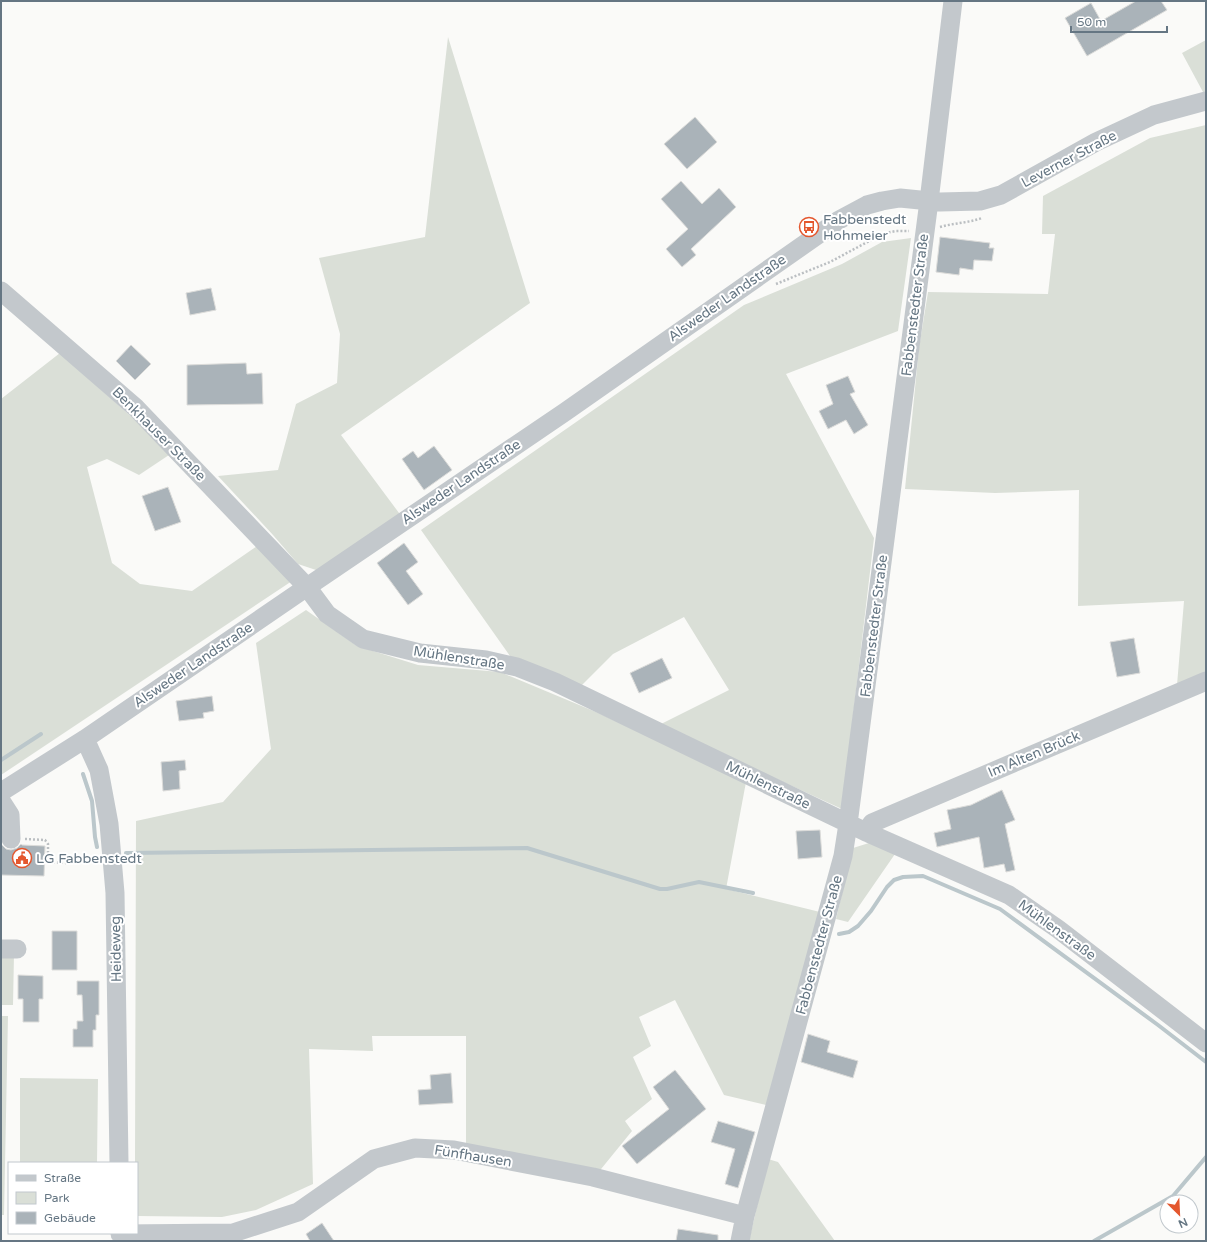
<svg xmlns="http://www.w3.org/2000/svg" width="1207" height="1242" viewBox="0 0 1207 1242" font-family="'Varela Round',sans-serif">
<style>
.green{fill:#dadfd7}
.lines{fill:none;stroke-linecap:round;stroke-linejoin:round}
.stream{stroke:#bbc7cb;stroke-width:4}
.building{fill:#aab3b9;stroke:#dcdcda}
.path{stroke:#bbbfc2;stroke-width:2.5;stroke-dasharray:2 2;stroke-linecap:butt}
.minor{stroke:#c3c8cc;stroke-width:19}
.labels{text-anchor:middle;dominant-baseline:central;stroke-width:4;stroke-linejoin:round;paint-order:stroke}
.street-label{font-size:14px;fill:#657683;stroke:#fff}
.poi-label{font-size:14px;fill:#657683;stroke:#fff;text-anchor:start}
</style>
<rect width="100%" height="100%" fill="#fafaf8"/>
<path class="green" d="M448,37L530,303L341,435L402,517L319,571L298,564L273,535L218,476L278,470L296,404L337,383L340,334L319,258L425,237Z
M1206,40V92H1203L1182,53Z
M1206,125V673L1177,685L1184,601L1078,606L1079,490L995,493L905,489L919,348L928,292L1048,294L1055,234H1042L1043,196L1150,138Z
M911,238L898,331L786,374L874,538L842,809L659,725L729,690L684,617L613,654L581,686L510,656L421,530L744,305L842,264L882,242Z
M60,353L172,453L139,475L107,459L87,467L112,563L140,584L192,591L260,544L292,581L1,775V399Z
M306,610L357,646L418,665L500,672L596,712L746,782L726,889L820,912L766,1105L724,1095L675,1000L639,1017L651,1046L633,1057L652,1099L625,1121L632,1131L597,1174L466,1144V1036H372L373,1051L309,1049L313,1184L256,1210L222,1217L137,1216V1163H135L136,821L223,802L271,749L256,643Z
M869,843L895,854L848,922L836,919L853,848Z
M1,954H14L13,1005H1Z
M1,1016H8L4,1215H1Z
M20,1078L98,1079L97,1163H20Z
M768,1159L778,1162L835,1241H749Z"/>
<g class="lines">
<path class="stream" d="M1,760L41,734
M83,774L92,801L95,837L97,847
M126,853L527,848L660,889H667L699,882L753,893
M839,934L849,932L858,926L871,911L887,887L894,880L903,877L923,876L1000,909L1158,1025L1206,1062
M1094,1241L1173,1196L1206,1157"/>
</g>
<path class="building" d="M1136,1H1161L1167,10L1087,56L1065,18L1091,3L1101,21Z
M695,117L717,142L687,169L664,144Z
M681,181L702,204L719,188L736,207L691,249L696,255L682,267L666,249L688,229L661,199Z
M940,237L990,243L989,248H994L992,261L974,260L973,270L960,268L959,275L936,272Z
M211,288L216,310L190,315L186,293Z
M131,345L151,364L135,380L116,361Z
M246,363L247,374L262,373L263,404L187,405V365Z
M848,376L855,392L850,394L868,425L854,434L846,420L828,429L819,411L833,404L826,385Z
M434,446L452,470L424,490L402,459L413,451L418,458Z
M168,487L181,522L155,531L142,496Z
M404,543L418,562L406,571L423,594L408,605L377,563Z
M1134,638L1140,673L1117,677L1110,642Z
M662,658L672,678L639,693L630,673Z
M212,696L214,711L203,713L204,718L179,721L176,701Z
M185,760L186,770L179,771L180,789L163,791L161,762Z
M1002,790L1015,820L1005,824L1015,870L1006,872L1004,864L984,868L979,837L937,847L934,833L951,829L947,810L971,805Z
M820,830L822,857L798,859L796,831Z
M1,844L6,849L11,850L17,848L21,844L22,845L45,846L44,876L1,875Z
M52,931H77V970H52Z
M18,975L43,976V999H39V1022H23V999H18Z
M77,981H99V1015H96V1030H93V1047H73V1029H77V1021H83L82,995H77Z
M808,1034L830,1041L827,1052L858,1061L853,1078L801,1062Z
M675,1070L706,1109L637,1164L622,1146L669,1109L653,1087Z
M451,1073L453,1103L419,1105L418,1090L431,1089L430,1075Z
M718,1121L755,1132L738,1188L725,1184L735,1149L711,1142Z
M322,1223L334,1241H310L306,1234Z
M678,1229L718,1235V1241H676Z"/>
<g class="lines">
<path class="path" d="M940,227C954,223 968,223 982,218
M776,284L830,262L873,239L886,233L896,231H909
M25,839L45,840L48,844V862L66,863"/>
<path class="minor" d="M1,291L136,408L307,587L327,614L363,639L420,653L486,660L517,667L555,682L866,832L1009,895L1058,929L1206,1043
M85,739L99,770L109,824L115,893L119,1163
M1,792L85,739L307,587L565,412L839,220L867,205L882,201L900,198L940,202L980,201L1001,195L1096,142L1154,115L1206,101
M1,801L10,815L11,839
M866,832L872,823L1206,681
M1,949H17
M120,1234L233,1233L298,1212L374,1159L415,1148L454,1150L593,1177L745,1216
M740,1241L745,1216L843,856L848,824L929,201L953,1"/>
</g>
<defs>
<symbol id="bus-ring" viewBox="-11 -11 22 22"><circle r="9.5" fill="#fff" stroke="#e4572e" stroke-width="1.5"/><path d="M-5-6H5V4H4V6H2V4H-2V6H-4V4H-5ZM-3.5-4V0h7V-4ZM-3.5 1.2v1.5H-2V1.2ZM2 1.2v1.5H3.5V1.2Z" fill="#e4572e"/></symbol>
<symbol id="civic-ring" viewBox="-11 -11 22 22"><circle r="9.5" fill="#fff" stroke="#e4572e" stroke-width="1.5"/><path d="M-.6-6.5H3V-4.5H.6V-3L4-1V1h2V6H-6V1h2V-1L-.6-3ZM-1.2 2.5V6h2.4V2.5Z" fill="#e4572e"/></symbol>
</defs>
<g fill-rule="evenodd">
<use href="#bus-ring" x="798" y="216" width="22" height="22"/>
<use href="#civic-ring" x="11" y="847" width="22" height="22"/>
</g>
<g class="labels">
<g class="street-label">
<text transform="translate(1069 159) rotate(-28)">Leverner Straße</text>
<text transform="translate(727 298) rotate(-35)">Alsweder Landstraße</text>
<text transform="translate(915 305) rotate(-83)">Fabbenstedter Straße</text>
<text transform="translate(159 434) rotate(45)">Benkhauser Straße</text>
<text transform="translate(461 482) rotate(-34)">Alsweder Landstraße</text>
<text transform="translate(874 626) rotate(-83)">Fabbenstedter Straße</text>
<text transform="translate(459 658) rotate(9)">Mühlenstraße</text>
<text transform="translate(193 665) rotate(-34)">Alsweder Landstraße</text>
<text transform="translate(1034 754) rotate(-23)">Im Alten Brück</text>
<text transform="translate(768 785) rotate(26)">Mühlenstraße</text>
<text transform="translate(1057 930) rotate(36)">Mühlenstraße</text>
<text transform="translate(819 945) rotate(-75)">Fabbenstedter Straße</text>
<text transform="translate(116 949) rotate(-91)">Heideweg</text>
<text transform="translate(473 1156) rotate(9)">Fünfhausen</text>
</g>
<g class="poi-label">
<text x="823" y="219">Fabbenstedt<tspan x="823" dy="16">Hohmeier</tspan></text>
<text x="36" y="858">LG Fabbenstedt</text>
</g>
</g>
<rect width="1207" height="1242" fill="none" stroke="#657683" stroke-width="4"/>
<rect x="8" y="1162" width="130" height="72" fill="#ffffff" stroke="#c1c8cd"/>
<rect x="16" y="1175" width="20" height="6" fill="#c3c8cc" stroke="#c1c8cd"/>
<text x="44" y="1182" font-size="12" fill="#657683">Straße</text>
<rect x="16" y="1192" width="20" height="12" fill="#dadfd7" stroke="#c1c8cd"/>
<text x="44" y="1202" font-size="12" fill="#657683">Park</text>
<rect x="16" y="1212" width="20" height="12" fill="#aab3b9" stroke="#c1c8cd"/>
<text x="44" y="1222" font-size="12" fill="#657683">Gebäude</text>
<g transform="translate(1179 1214) rotate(156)"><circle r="19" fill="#ffffff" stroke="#c1c8cd"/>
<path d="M0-3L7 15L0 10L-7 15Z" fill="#e4572e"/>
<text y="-6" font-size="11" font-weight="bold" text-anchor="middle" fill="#657683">N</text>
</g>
<path d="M1071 26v6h96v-6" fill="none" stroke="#657683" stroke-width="2"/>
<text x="1077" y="26" font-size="12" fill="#657683" stroke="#ffffff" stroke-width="3" paint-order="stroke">50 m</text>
</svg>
